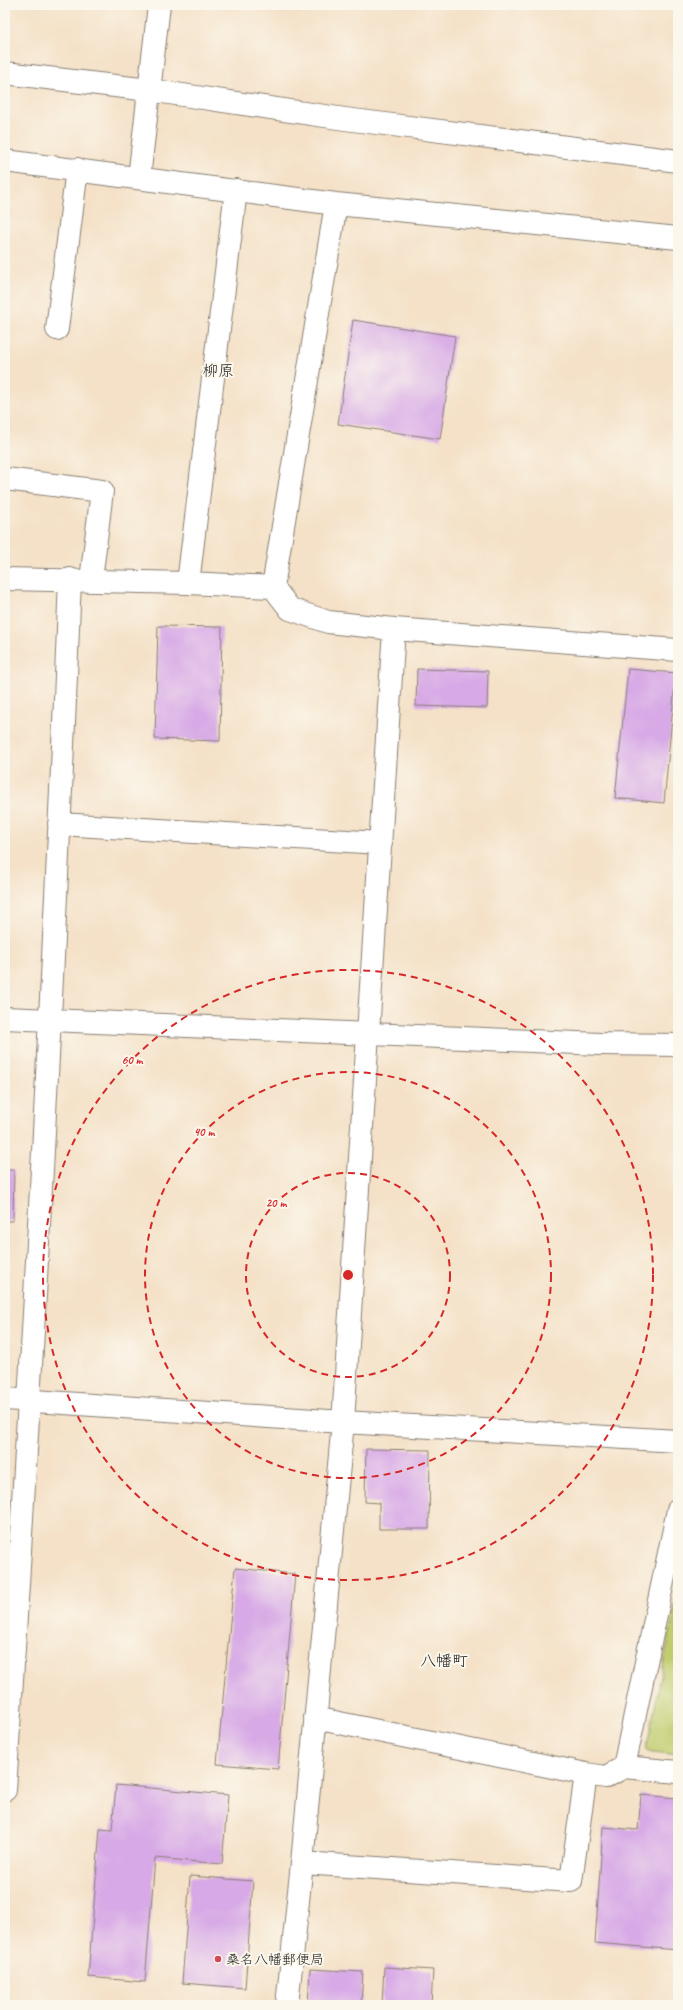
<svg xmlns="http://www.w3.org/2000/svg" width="683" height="2010" viewBox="0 0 683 2010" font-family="Caveat,'Klee One',sans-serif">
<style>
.green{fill:#c0cc6d;stroke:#6e7444}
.building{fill:#d7a9e6}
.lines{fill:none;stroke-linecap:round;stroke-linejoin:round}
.minor-casing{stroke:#887e72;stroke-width:24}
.minor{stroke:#fff;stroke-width:22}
.ring{fill:none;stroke:#d62828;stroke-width:2;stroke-dasharray:7 5}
.poi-dot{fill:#d1495b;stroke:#fbf7ec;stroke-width:1.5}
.labels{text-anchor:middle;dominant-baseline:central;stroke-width:4;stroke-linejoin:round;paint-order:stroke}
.poi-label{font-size:14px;fill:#1c1c1c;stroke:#fbf7ec;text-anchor:start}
.quarter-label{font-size:16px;fill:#1c1c1c;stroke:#fbf7ec}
.centre{fill:#d62828;stroke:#fbf7ec;stroke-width:2}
.ring-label{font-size:12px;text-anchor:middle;font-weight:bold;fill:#d62828;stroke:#fbf7ec;stroke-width:4;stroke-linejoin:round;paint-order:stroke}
</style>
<rect width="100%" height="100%" fill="#fbf7ec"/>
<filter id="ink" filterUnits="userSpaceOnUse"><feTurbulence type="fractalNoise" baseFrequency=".025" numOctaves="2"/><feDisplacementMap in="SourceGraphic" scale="8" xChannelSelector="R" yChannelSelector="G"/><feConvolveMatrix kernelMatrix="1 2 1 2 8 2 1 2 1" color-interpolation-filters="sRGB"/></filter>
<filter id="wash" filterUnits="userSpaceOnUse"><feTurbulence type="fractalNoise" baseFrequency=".012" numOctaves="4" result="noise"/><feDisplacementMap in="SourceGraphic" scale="16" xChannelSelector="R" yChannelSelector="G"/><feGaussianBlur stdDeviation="0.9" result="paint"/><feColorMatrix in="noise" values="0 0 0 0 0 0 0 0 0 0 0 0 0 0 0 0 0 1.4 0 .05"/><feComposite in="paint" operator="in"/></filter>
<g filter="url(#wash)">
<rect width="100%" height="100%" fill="#f4e1c7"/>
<path class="green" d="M678,1591V1755L646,1751Z"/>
<g id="blocks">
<path class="building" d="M353,320L455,336L440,439L338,424Z
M158,626L222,627L220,741L155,739Z
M417,669L488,671L487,708L416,706Z
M628,669L676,673L664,803L615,798Z
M5,1170H14L13,1221H5Z
M366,1449L430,1450L429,1529H379V1503L365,1502Z
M235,1568L295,1574L278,1769L217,1764Z
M116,1785L228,1795L222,1864L155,1858L145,1982L88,1977L100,1829L112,1830Z
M641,1795L678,1798V1950L595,1943L603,1827L638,1830Z
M190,1876L253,1881L245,1988L182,1983Z
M384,1967L433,1970L431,2005H382Z
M310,1969L363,1972L361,2005H308Z"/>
</g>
</g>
<g filter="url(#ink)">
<use href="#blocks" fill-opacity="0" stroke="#887e72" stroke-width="1"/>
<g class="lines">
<defs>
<path id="minor" d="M5,73L149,90L345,119L678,161
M5,161L336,204L678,238
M139,178L159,5
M57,329L77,169
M5,479L102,491L91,580
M5,579L188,583L273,587L290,609L328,622L394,629
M188,583L236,190
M273,587L336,204
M59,824L381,843
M5,1018L600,1044L678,1045
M5,1399L343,1422L678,1441
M315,1718L586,1774
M624,1767L678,1510
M5,1790C31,1387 54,983 70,579
M302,1863L571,1881L586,1774L606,1777L624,1767L678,1772
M287,2005L302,1863L343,1422L394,629L678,650"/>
</defs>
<use href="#minor" class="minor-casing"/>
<use href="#minor" class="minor"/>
</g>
</g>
<g class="ring">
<circle cx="348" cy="1275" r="102"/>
<circle cx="348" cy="1275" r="203"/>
<circle cx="348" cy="1275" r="305"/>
</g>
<circle class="poi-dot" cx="218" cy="1959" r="4"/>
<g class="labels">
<g class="poi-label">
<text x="226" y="1959">桑名八幡郵便局</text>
</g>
<g class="quarter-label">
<text x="218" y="371">柳原</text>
<text x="444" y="1661">八幡町</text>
</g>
</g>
<circle cx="348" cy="1275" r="6" class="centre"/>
<g class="ring-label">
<text x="132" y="1064">60 m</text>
<text x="204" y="1136">40 m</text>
<text x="276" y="1207">20 m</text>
</g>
<rect width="683" height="2010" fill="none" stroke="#fbf7ec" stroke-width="20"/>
</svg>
